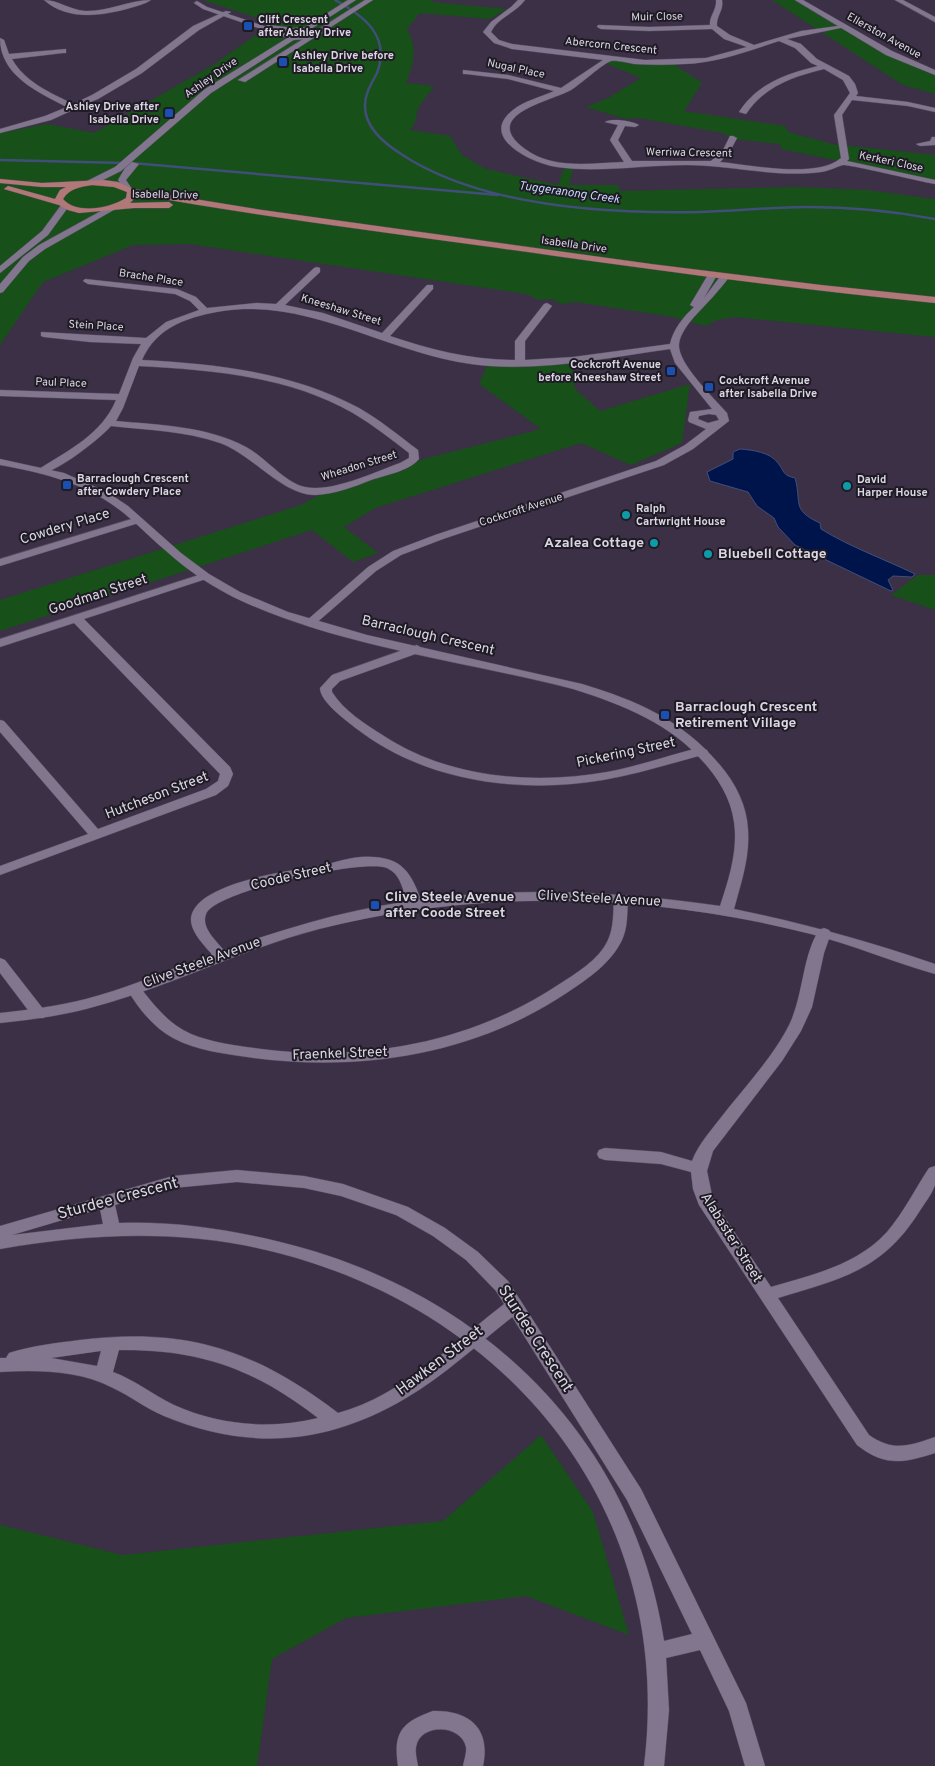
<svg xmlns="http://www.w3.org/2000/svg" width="935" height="1766" viewBox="0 0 935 1766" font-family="Overpass,sans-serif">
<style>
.green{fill:#175018}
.water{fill:#00144c;stroke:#424e7a}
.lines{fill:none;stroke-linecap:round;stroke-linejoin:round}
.stream{stroke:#424e7a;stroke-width:2.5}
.minor-casing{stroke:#564d60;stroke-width:1}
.tertiary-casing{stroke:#564d60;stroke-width:1}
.secondary-casing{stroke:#564d60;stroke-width:1}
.primary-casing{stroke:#564d60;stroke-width:1}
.minor{fill:#81768e;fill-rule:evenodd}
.tertiary{fill:#81768e;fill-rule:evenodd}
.secondary{fill:#81768e;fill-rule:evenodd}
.primary{fill:#b17878;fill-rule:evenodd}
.transit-dot{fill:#1a4fb4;stroke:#1f1b25;stroke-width:2}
.culture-dot{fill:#0f9aa8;stroke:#1f1b25;stroke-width:2}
.labels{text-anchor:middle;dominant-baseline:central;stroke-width:4;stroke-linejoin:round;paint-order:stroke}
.far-street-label{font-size:11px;fill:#dcd6e4;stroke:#1f1b25}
.far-poi-label{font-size:11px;font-weight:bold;fill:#dcd6e4;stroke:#1f1b25;text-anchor:start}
.far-water-label{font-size:12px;font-style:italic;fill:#c4d9fd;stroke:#1f1b25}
.street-label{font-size:14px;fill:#dcd6e4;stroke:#1f1b25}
.poi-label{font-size:14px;font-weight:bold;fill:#dcd6e4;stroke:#1f1b25;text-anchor:start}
.near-street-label{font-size:16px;fill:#dcd6e4;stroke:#1f1b25}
</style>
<rect width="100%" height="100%" fill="#3b3046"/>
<path class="green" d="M203,0H433L432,2L507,9L490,19L420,13L407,29C418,49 414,63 406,83L434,86L418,108L415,123L410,130L450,136L462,155L486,169L558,185L564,168L573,169L569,185H619V191L794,187L867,190L935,199V337L735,317L717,320L705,326L673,317L576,302L561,304L552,299L538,300L527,294L189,244L133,245L43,282L0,345V133L47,124L94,133L213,65L273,23Z
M772,0H798L843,26L935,73V94L903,85Z
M610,59L672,63L702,83L684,111L785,126L788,132L832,144L935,155V181L781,149L780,144L732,139L723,133L639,118L626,119L586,107L608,98L641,78L605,63Z
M571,360L575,389L600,411L690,384L682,443L631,465L581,443L375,508L344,527L378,553L353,562L312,530L0,631V600L301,505L323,493L424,459L541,429L479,384L488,364Z
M918,575H935V610L891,595Z
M541,1435L593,1512L629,1635L526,1596L346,1618L272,1659L257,1766H0V1525L123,1555L443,1521Z"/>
<path class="water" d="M740,449C752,450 770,452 778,463C785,472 782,475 795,478C802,503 791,510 820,523L821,529C850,547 884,559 915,574L912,577L893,576L888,580L893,590L891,591L795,545L778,527L774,518L757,506L748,492L710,481L707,472L733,459V452Z"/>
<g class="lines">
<path class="stream" d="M335,0C364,16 391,36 377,73C372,83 365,93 365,105C364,127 384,143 401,154C481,207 608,214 702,212C737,211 772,207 807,207C850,207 893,211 935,219
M0,160L124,163
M132,163L498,195"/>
<defs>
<path id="minor" d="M44,0C58,0 70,10 85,11C108,12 129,0 151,0C145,4 137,6 130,8C102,16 67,21 44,0Z
M518,0H525C516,13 497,18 491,32L499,40L512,44L645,60L706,58L747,47L724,39L712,29L649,31L601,29L597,27L598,25L649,27L710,25C709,16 717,10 716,0H722C724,10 716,16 717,26L730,35L754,45L801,31L845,25V27L787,39L801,44L817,59L849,76L855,84L858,93L856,96L908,102L935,108V112L908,106L852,100L842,115L849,159L847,161L935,180V184C923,182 848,164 843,165C836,167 829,171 821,172C776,178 731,165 686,165C643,165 599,173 557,167C534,164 477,138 513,110C524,101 541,97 554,91L508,79L466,74H463V70L508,75L561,88L603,60L512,49L494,43L483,32L491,22L511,7ZM779,41L795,48L811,63L818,66C786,74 758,83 739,112L746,114C765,86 792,77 824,69L843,80L850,93L834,115L841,158C817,179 750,165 720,162L729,153L737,138L733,136H730L723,150L711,161H632L618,140L625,126L635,127L639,125C632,121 612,118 605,122L618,125L610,140L624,162C592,163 553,170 525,149C479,115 549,102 571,90C581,84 602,64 611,61C617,60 628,63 634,64C651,65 667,65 684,64C717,63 748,51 779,41Z
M895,0H903L935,17V22Z
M226,11L231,12L199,30L142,73L98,99L78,107V110H73L51,120L0,133V129L45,116L67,107C37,92 0,75 0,38L4,40L9,54L66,49V53H63L12,59C25,82 49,92 73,104L92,95L136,69L193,26Z
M932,137H935V145L920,146L916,144L930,141Z
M317,267L320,268V272L285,305L323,313L382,333L427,285H433V289L390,336C431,350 471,360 515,360V341L544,304L547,303L552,306L525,341V360L573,357L670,344C673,330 683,317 694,307L690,305L709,273L712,272L717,275L704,298L722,274H728L730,276C719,291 707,303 694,317C688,324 680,334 679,344C677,363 714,398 727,413L729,421L693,449L664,465L443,539L401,555L376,571L314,625L310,627L304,623L306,621L368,567L393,551L435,535L656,461L685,445L706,429L689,422L688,420L690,412L712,409L675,363L670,349C605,358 536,373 471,364C378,351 295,288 199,316C173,323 153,335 142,360C216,364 292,372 359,408C380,420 398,435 418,450L419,459C409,471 386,475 371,480C354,487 334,494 316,495C283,496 253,455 220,443C186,431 148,430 111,426C102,437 53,476 39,473L38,471L39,469C69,450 102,434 116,400L0,396V390L119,394L133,358L141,344L90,342L44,337L41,336V332L146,338L166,322L199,310L190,301L175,294L88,284L83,281L85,279L177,289L196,297L207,308L257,303L276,304L314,268ZM139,366C212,370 288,376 353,413C373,425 391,439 409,453V458L400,463C375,472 331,493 305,487C285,483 265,457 246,447C207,426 159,425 116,421L123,408ZM709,414L716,415L719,420L708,423L698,419L699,416Z
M138,517L143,520L142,522L0,566V559Z
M205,573L211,576L209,578L84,619L230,767L233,774L228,786L216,795L0,875V866L88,834L0,732V720L4,721L98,829L206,789L218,781L220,774L74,623L0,647V639Z
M417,645L423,649L421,652L340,681L332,689V692C344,711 365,724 384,736C448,778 532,785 607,772C639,766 670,755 702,747L708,751L706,754C672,763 638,774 603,780C520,794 426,782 357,729C347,721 320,702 320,688L332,675Z
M361,857C401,855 411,870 423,906L421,909H411C402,895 404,876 387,868C365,858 214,891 206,914C200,930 221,944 228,956L226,959H216C207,948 190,933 191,918C192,908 202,899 210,895C241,877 289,871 324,865C336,862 348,858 361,857Z
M621,895L626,896L628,899C627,913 628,927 622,940C611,963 589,978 568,992C476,1054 363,1072 254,1058C227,1054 197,1051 173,1038C153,1027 138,1008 127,989L129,986H139C154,1005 168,1024 191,1034C213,1043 238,1046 261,1049C364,1062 470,1043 558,985C575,974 599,960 608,940C614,927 613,913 614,899L616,896Z
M824,928L829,930L831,933L824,953L812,1007L801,1031L782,1061L713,1151L707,1171L713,1200L771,1287C812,1275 857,1265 887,1232C904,1212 915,1189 929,1168L935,1166C935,1172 935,1180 935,1185C932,1194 924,1204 919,1212C882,1271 840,1279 778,1298L869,1435C893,1452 909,1446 935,1437V1453C904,1463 885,1467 857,1445L699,1205L693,1189L691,1172L661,1164L605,1160L599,1158L597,1154L599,1150L605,1148L661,1152L692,1161C698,1145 709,1133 719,1120C742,1090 768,1063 786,1031C804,1000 801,958 819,930Z
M0,958L5,960L44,1010L46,1014L44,1018H34L0,973Z
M514,1299L520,1301L523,1306L520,1311C482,1340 447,1374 406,1398C327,1445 249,1451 164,1416C145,1408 129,1395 111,1387C77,1370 37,1370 0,1372V1358H6L9,1353C31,1346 56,1343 80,1340C185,1327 254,1349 338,1413C404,1395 455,1341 508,1301ZM119,1350C200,1349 255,1369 318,1418C271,1430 218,1425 174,1405C153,1395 135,1380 113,1372ZM101,1351L97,1366L51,1358Z
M433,1711C469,1710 491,1728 483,1766H463C464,1760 467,1753 466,1747C461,1724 420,1723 416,1747C415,1753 417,1760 418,1766H398C393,1732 402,1722 433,1711Z"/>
<path id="tertiary" d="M795,0H803L892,51L935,70V75L886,55Z
M197,1L207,7L294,36L304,35L324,29L328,31L308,39L293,40L203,9L194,3Z
M0,459L64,473L107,492L128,506L181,553L209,574L240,592L288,612L367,635L582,684C638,701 682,720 720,765C736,784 747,806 748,830C750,857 741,883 734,909C803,923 868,941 935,964V974C893,962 853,945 811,934C651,893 479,888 319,929C239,950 165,989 86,1009C58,1016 29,1020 0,1023V1013C29,1010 58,1006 86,999C124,989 160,974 196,960C233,946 270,934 308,923C442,884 584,886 720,906C728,882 736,857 735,832C734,806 723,785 707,766C672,724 624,705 573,689C464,661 347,648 244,602C215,589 188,571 165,550C147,535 130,516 110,503C77,481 39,472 0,465Z
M237,1170L304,1176L343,1184L408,1207L445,1228L478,1252L508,1281L641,1489L746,1703L765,1766H745L729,1711L700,1650L666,1658L669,1710L664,1766H644C677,1502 497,1294 243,1245C162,1230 80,1235 0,1249V1226L173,1176ZM237,1182L304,1188L341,1196L396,1215L433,1236L466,1260L496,1291L627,1500L692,1634L664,1641C632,1434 479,1290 280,1242C227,1229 173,1221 119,1223L115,1205L173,1188ZM100,1209L103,1224L12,1235Z"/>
<path id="secondary" d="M348,0H356L211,93L121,171L93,185H87V181L115,167L205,89L297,32L270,28L266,26L268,25L294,28L305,27Z
M365,0H373L245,82L238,80Z
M132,162L139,164L126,180L132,189L128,192L125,191L118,180L125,168Z
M62,204L69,206L48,235L0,273V266L42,231Z
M112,205L119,207L45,249L29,261L3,292L0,293V284L23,257L39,245Z"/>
<path id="primary" d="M0,179L42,183L104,180L118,182L133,189L262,210L651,264L821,285L935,297V303C784,288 634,267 484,246C367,230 251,215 135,194L134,199L130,203L169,202L173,205L169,208H134L79,213L68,210L59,205L4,189L8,186L55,199L60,190L66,187H42L0,183ZM92,185L114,187L127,192L126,198C111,208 76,215 63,199C70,188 80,187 92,185Z"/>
</defs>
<use href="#minor" class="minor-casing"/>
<use href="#tertiary" class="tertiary-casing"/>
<use href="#secondary" class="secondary-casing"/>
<use href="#primary" class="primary-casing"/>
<use href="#minor" class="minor"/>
<use href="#tertiary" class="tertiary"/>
<use href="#secondary" class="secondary"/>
<use href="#primary" class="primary"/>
</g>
<g class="transit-dot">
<rect x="243" y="21" width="10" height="10" rx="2.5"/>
<rect x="278" y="57" width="10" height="10" rx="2.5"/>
<rect x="164" y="108" width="10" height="10" rx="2.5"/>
<rect x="666" y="366" width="10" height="10" rx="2.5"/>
<rect x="704" y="382" width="10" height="10" rx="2.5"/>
<rect x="62" y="480" width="10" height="10" rx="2.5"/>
<rect x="660" y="710" width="10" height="10" rx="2.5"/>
<rect x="370" y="900" width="10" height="10" rx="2.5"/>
</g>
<g class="culture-dot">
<circle cx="847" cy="486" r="5"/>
<circle cx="626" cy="515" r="5"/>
<circle cx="654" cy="543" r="5"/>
<circle cx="708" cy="554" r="5"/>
</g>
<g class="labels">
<g class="far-street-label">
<text transform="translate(657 17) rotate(-1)">Muir Close</text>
<text transform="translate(884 36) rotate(29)">Ellerston Avenue</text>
<text transform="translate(611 46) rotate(6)">Abercorn Crescent</text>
<text transform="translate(516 69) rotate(12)">Nugal Place</text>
<text transform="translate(211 78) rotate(-35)">Ashley Drive</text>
<text transform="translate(689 153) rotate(1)">Werriwa Crescent</text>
<text transform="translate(891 162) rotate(12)">Kerkeri Close</text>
<text transform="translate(165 195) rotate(1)">Isabella Drive</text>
<text transform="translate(574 245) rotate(8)">Isabella Drive</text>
<text transform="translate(151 278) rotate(9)">Brache Place</text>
<text transform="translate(341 310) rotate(17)">Kneeshaw Street</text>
<text transform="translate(96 326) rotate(3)">Stein Place</text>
<text transform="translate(61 383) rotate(2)">Paul Place</text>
<text transform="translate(359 466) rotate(-17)">Wheadon Street</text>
<text transform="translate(521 510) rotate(-18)">Cockcroft Avenue</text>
</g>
<g class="far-poi-label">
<text x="258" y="20">Clift Crescent<tspan x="258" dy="13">after Ashley Drive</tspan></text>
<text x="293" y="56">Ashley Drive before<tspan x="293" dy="13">Isabella Drive</tspan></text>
<text x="159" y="107" text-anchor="end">Ashley Drive after<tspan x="159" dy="13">Isabella Drive</tspan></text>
<text x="661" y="365" text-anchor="end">Cockcroft Avenue<tspan x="661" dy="13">before Kneeshaw Street</tspan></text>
<text x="719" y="381">Cockcroft Avenue<tspan x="719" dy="13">after Isabella Drive</tspan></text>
<text x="77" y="479">Barraclough Crescent<tspan x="77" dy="13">after Cowdery Place</tspan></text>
<text x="857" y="480">David<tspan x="857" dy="13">Harper House</tspan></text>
<text x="636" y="509">Ralph<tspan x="636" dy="13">Cartwright House</tspan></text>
</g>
<g class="far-water-label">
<text transform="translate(569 193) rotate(8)">Tuggeranong Creek</text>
</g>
<g class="street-label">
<text transform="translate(65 527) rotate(-17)">Cowdery Place</text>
<text transform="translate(98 595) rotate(-18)">Goodman Street</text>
<text transform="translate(428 636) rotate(13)">Barraclough Crescent</text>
<text transform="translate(626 753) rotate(-12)">Pickering Street</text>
<text transform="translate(157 796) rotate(-21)">Hutcheson Street</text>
<text transform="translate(291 877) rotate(-13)">Coode Street</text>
<text transform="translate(599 899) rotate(3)">Clive Steele Avenue</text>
<text transform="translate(202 963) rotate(-20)">Clive Steele Avenue</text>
<text transform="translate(340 1054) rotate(-2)">Fraenkel Street</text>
<text transform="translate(731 1238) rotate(58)">Alabaster Street</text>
</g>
<g class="poi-label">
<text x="644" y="543" text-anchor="end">Azalea Cottage</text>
<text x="718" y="554">Bluebell Cottage</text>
<text x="675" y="707">Barraclough Crescent<tspan x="675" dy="16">Retirement Village</tspan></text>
<text x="385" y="897">Clive Steele Avenue<tspan x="385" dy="16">after Coode Street</tspan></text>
</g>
<g class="near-street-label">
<text transform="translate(118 1199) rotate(-15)">Sturdee Crescent</text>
<text transform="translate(535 1339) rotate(57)">Sturdee Crescent</text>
<text transform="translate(440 1361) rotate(-37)">Hawken Street</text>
</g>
</g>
</svg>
